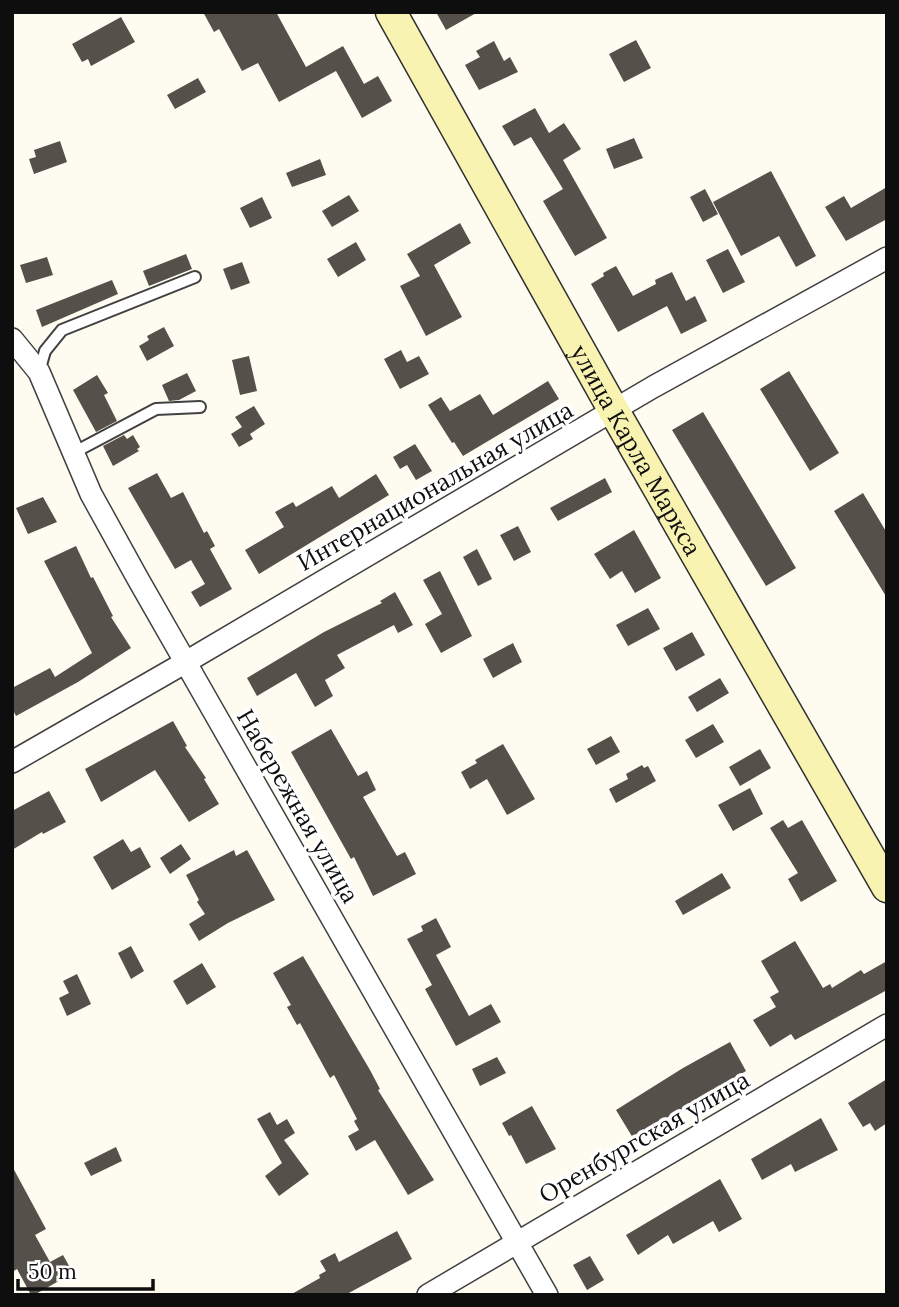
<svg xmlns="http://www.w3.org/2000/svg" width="899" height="1307" viewBox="0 0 899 1307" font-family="Lora,serif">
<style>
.building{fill:#56504b}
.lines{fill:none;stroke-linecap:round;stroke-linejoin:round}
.lane-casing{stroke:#414141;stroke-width:14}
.street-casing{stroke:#414141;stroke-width:24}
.secondary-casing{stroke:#303030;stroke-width:33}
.lane{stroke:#fff;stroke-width:10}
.street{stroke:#fff;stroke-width:21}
.secondary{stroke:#f9f3b1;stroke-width:30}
.labels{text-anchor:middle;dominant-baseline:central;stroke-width:7;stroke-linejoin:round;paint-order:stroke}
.street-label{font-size:24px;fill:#0e0e0e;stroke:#fff}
</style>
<rect width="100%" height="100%" fill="#fefcf1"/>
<path class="building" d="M203,12H276L306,67L343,46L364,84L378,76L392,101L362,118L336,71L279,102L258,63L242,71L219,29L214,32Z
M436,12H478L446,30Z
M121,17L135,42L91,66L88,59L82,62L72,44Z
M636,40L651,68L624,82L609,54Z
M494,41L504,61L510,57L518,72L479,90L465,65L480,57L476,51Z
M198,78L206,92L175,109L167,95Z
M535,108L549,133L564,123L581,149L563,160L607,238L575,256L543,201L563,189L531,137L514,146L502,126Z
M634,138L643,158L614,169L606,149Z
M60,141L67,162L34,174L29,159L36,157L34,150Z
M320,159L326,175L292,187L286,173Z
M771,171L816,256L796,267L779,236L741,256L713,202Z
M887,187V219L846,241L825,207L844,196L851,208Z
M705,189L718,214L703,222L690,197Z
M349,195L359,211L332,227L322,211Z
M262,197L272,218L250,228L240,208Z
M460,223L471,243L434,265L462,317L426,336L400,286L420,276L407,254Z
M356,242L366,260L338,277L327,259Z
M728,249L745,282L723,293L706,260Z
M186,254L192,269L149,286L143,271Z
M47,257L53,275L26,283L20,265Z
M242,262L250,283L231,290L223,269Z
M616,266L633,296L656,284L655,280L672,272L686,301L695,296L707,321L681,334L667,306L618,332L591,284L604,276L603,273Z
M112,280L118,294L42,327L36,310Z
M164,327L174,346L147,361L139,346L149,340L147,336Z
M401,350L407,362L419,356L429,374L400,389L384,359Z
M249,356L257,391L240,395L232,360Z
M789,371L839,453L810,471L760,389Z
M187,373L196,391L179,400L169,401L162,385Z
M97,375L108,393L104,395L117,421L96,432L73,390Z
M548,381L559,399L463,456L454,442L452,443L428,405L441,397L450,411L480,394L493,415Z
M254,406L265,424L250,434L253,439L239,447L231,434L242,427L235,417Z
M703,412L796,568L766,586L672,430Z
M124,435L127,439L133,435L140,447L137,449L139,451L113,466L103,446Z
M415,444L432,471L416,480L407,465L400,469L393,457Z
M157,473L171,498L183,492L204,533L207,531L215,546L210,549L232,589L200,607L191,592L205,584L191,560L175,569L128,488Z
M376,474L389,495L259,574L245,550L284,527L275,512L293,502L296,507L332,486L339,498Z
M605,478L612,492L558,521L550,508Z
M863,493L887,533V598L834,511Z
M43,497L57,522L28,534L16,508Z
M518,526L531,552L514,561L500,535Z
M634,530L661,578L635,593L622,571L610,579L594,554Z
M76,546L91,578L93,577L113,616L111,617L131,648L78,682L16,716L12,708V688L50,668L55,677L92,653L44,561Z
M477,549L492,579L478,586L463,557Z
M440,571L472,636L441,653L425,624L442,614L423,580Z
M395,592L413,625L398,633L394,625L337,655L345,668L325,680L333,696L315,707L296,673L257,696L247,678L324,632L382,603L380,601Z
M648,608L660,629L628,646L616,625Z
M692,632L705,655L676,671L663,648Z
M513,643L522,662L493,678L483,659Z
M720,678L729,693L697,712L688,697Z
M173,721L187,746L185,747L206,778L204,779L219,804L189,822L155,770L101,802L85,769Z
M713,724L724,742L696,758L685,740Z
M331,729L358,776L367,771L376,790L363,797L397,856L405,852L416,874L373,896L354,857L351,859L291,752Z
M611,736L620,752L596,765L587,749Z
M503,744L535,799L507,815L487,779L470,789L461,772L477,763L475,760Z
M760,749L771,768L740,786L729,767Z
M642,765L644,768L648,766L656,781L616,803L609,789L628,779L626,774Z
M750,788L763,814L733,831L718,805Z
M49,791L66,822L43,834L42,832L12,850V811Z
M783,820L788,828L802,820L837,881L801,902L788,879L798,873L770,828Z
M123,839L131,852L140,847L151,867L112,890L93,857Z
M181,844L191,859L170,874L160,858Z
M234,850L236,856L247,850L275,900L228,923L199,941L189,924L205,914L197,902L199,900L186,875Z
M722,873L731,888L683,915L675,901Z
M436,918L451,947L436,955L469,1016L491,1004L501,1022L456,1046L425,989L432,985L407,939L423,931L421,926Z
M795,941L823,988L830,984L832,988L861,970L864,974L887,961V990L795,1040L791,1034L770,1047L753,1020L776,1007L770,997L779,992L761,961Z
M131,946L144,971L131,979L118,953Z
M303,956L370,1070L380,1089L378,1090L434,1180L408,1195L375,1140L356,1151L348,1136L359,1130L354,1121L357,1119L334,1075L330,1078L300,1023L297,1025L287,1007L291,1005L273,973Z
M202,963L216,987L187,1005L173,981Z
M77,974L91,1004L67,1016L59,998L69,993L63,981Z
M730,1042L746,1071L633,1138L616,1110L683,1068Z
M497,1057L506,1073L480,1086L472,1069Z
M887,1079V1123L875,1131L870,1123L863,1127L848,1103Z
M532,1106L556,1149L526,1164L511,1135L509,1136L502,1123Z
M270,1112L277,1125L287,1119L295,1133L284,1140L309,1174L279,1196L265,1176L282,1163L257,1119Z
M821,1118L838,1150L795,1172L791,1164L762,1180L751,1159Z
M116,1147L122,1161L91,1176L84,1163Z
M12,1166L46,1229L35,1235L50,1262L63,1255L73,1273L34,1295H31L17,1269L12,1272Z
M720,1179L742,1219L719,1232L713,1221L673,1244L668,1235L638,1255L626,1235Z
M397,1231L412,1259L345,1295H290L320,1278L319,1275L326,1271L320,1261L335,1253L339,1262Z
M590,1256L604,1280L587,1290L573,1265Z"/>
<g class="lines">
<defs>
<path id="lane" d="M39,372L45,351L62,330L195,277
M73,453L156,409L200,407"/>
<path id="street" d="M12,339L39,372L91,494L138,579L547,1295
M12,762L186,662L653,387L887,258
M428,1295L887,1025"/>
<g id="secondary">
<path id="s1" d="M391,12L614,411L887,887"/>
</g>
</defs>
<use href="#lane" class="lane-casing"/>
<use href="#street" class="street-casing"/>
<use href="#secondary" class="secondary-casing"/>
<use href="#lane" class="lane"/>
<use href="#street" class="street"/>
<use href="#secondary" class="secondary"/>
</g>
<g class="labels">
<g class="street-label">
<text stroke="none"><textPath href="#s1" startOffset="502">улица Карла Маркса</textPath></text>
<text transform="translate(435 486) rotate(-30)">Интернациональная улица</text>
<text transform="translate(298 806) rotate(60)">Набережная улица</text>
<text transform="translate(644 1137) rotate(-30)">Оренбургская улица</text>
</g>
</g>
<rect width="899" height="1307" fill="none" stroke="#0e0e0e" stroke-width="28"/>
<path d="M18 1279v10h135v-10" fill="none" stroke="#0e0e0e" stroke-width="3.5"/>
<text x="28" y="1279" font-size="21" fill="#0e0e0e" stroke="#ffffff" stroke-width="5" paint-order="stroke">50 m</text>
</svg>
